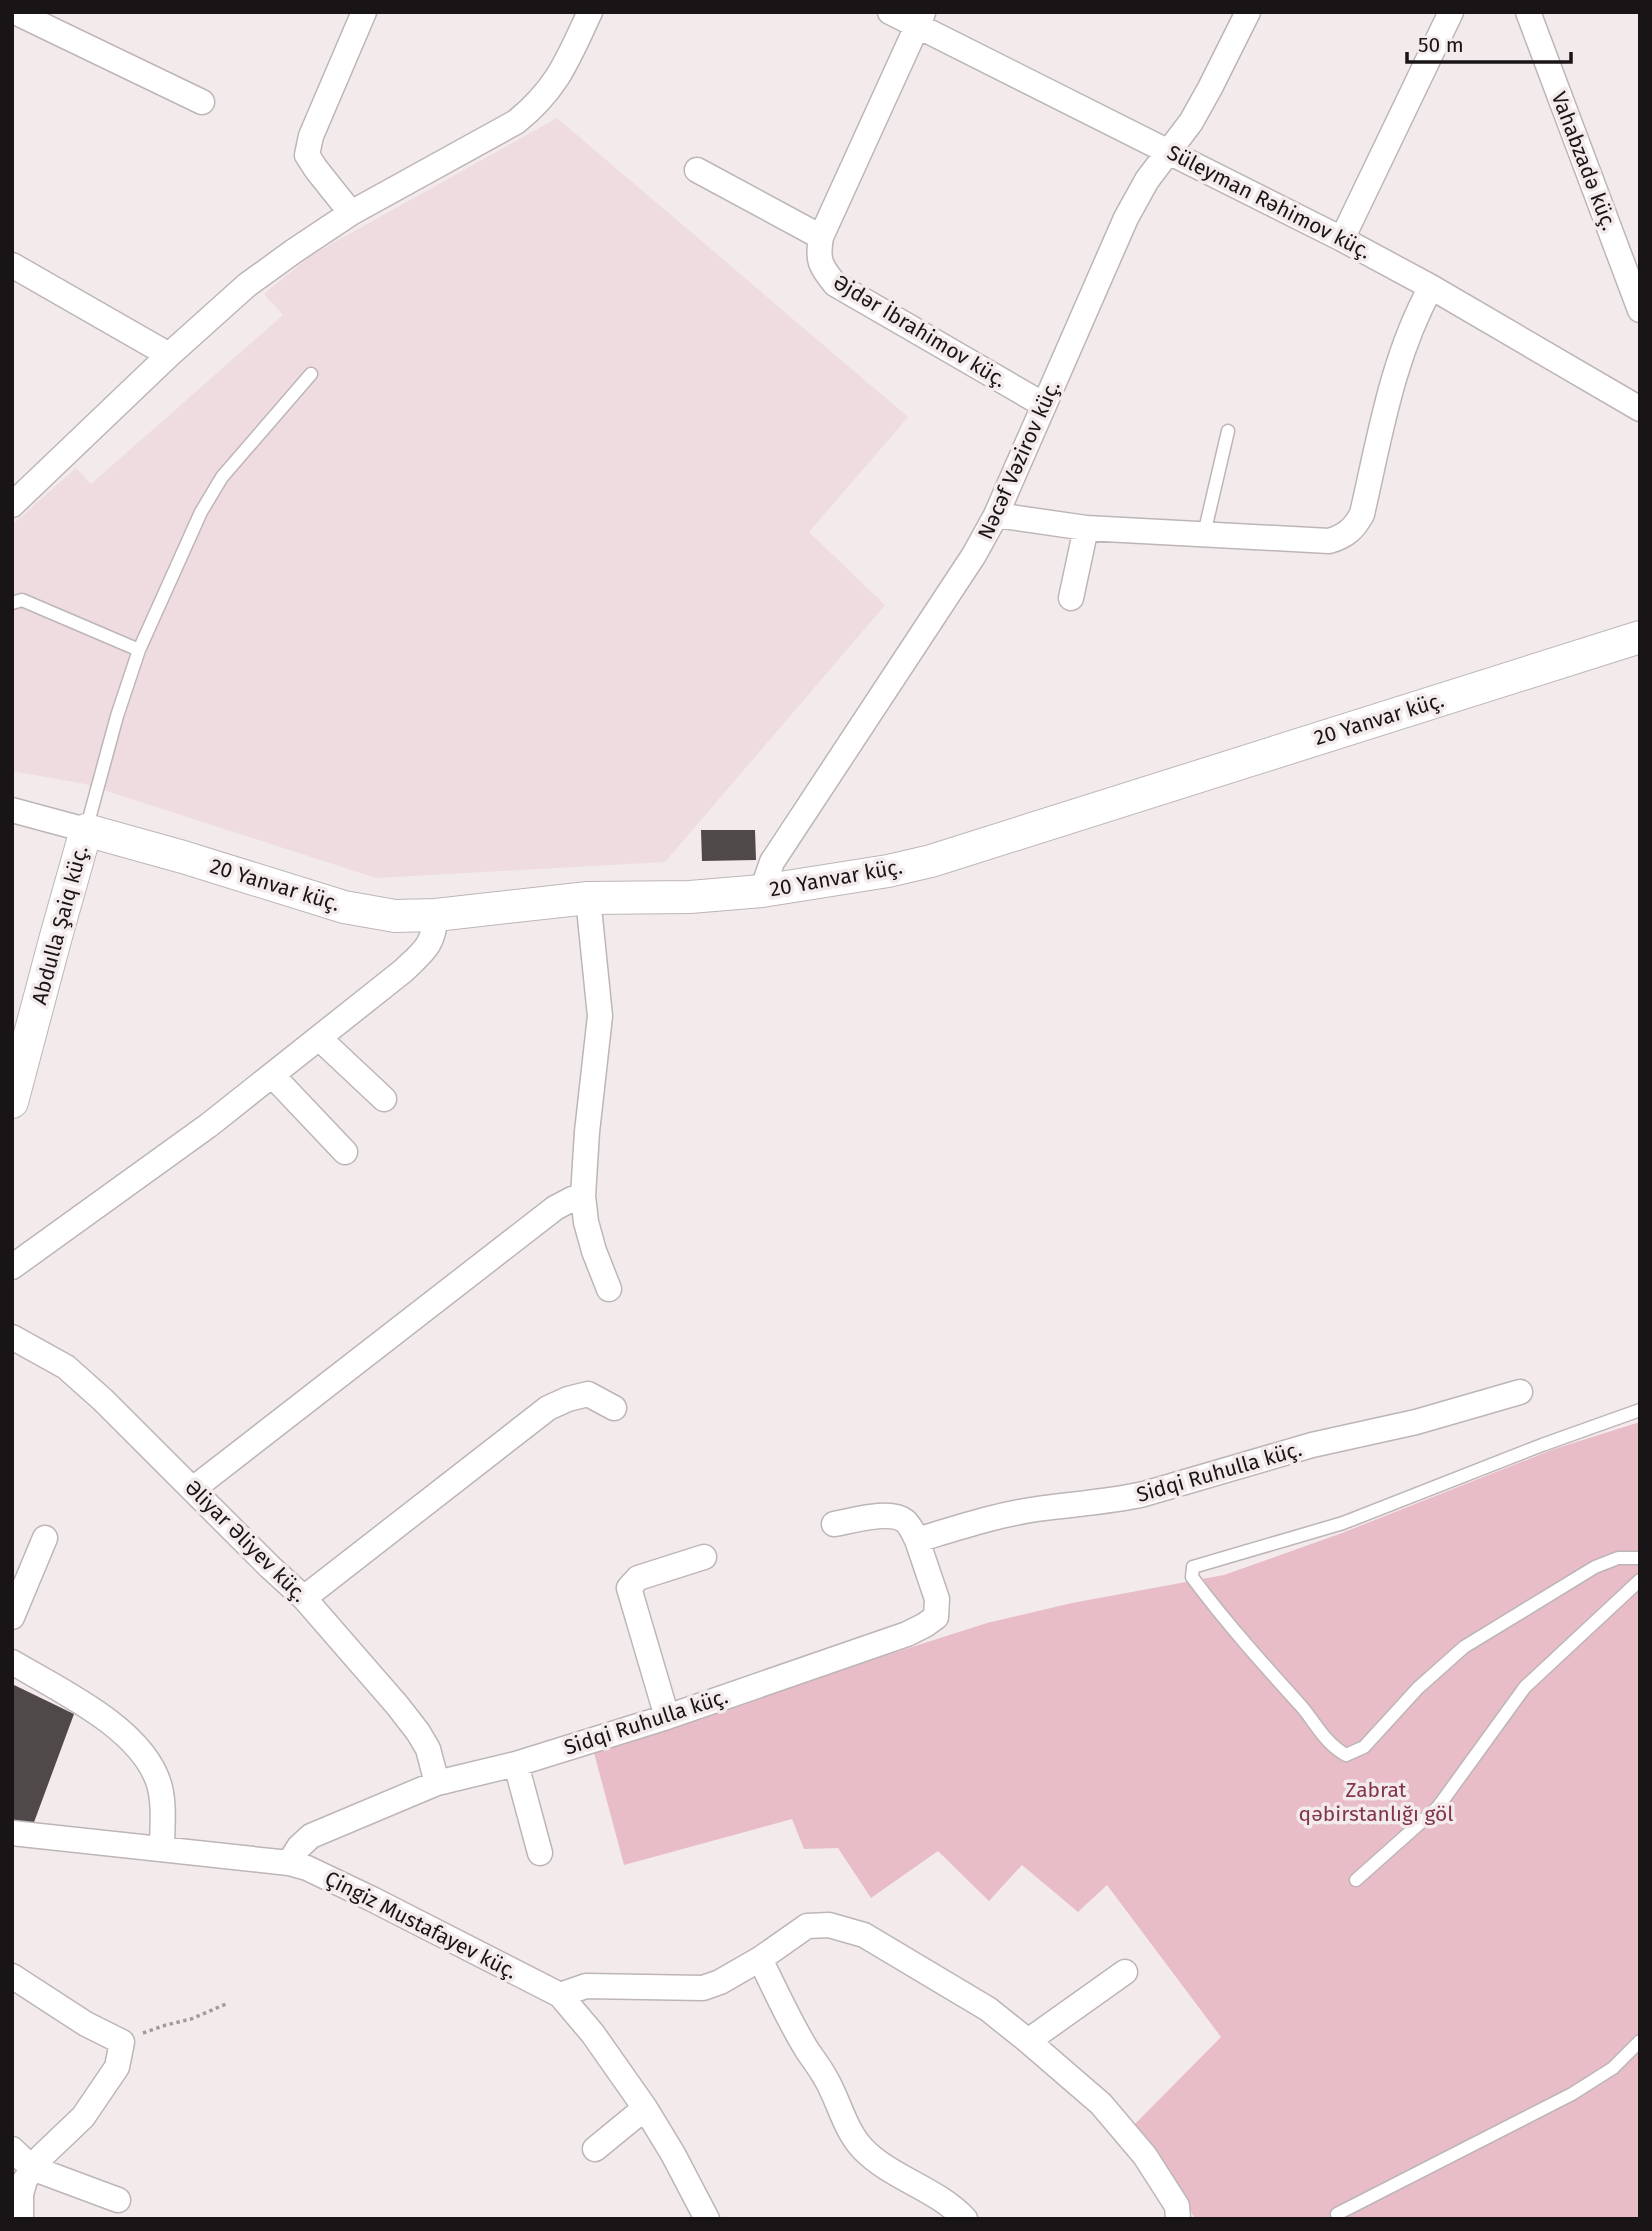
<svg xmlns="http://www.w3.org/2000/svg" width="1652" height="2231" viewBox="0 0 1652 2231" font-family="'Fira Sans',sans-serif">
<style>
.built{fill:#eedce0}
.green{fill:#e8bdc7}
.building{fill:#50494a}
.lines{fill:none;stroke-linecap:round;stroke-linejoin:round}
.service-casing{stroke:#bdb5b7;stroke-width:15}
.minor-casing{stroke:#bdb5b7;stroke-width:27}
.tertiary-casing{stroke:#bdb5b7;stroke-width:34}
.path{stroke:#a39c9d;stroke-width:3.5;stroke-dasharray:3.5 3.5;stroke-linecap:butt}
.service{stroke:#fff;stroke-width:12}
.minor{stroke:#fff;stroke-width:24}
.tertiary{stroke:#fff;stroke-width:32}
.labels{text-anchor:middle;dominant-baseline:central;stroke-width:7;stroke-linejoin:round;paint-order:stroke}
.street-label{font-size:21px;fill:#191516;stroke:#f3eaeb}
.park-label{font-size:21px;fill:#82354e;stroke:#f3eaeb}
</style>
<rect width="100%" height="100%" fill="#f3eaeb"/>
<path class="built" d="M557,118L908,417L809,532L885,605L665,862L376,878L85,784L12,771V525L76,468L91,484L283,315L264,294L310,256Z"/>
<path class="green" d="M1640,1422V2219H1195L1156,2152L1135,2124L1221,2037L1107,1885L1078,1912L1022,1865L989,1901L938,1851L871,1898L838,1848L804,1849L792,1819L624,1865L593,1749L987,1623L1072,1603L1224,1575L1342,1533L1554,1449Z"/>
<path class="building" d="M701,830H755L756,860L702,861Z
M12,1684L74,1714L33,1825L12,1824Z"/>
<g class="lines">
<defs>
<path id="service" d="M1204,534L1228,431
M12,603L22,600L139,650
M86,830L117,716L139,650L201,512L222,477L311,374
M1640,1410L1542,1445L1343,1523L1193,1567L1192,1577C1226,1623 1264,1665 1302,1707C1317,1725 1325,1743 1346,1755L1364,1747L1418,1688L1464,1647L1595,1567L1618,1558H1640
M1356,1880L1438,1807L1525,1687L1640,1580
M1337,2214L1572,2094L1613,2068L1640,2041"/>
<path id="minor" d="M15,12L202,102
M890,12L1342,239L1431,287L1640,409
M1528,12L1640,310
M923,13L821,237C817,260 820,266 835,284L1044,405
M697,170L821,237
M351,213L316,169L307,155L311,136L364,12
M1342,239L1451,12
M12,265L169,355
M12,505L169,355L247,285L294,251L351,213L516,122C558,88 568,59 590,12
M996,515L1086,528L1329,541C1346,536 1354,529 1362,514C1380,436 1392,358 1431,287
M1071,598L1086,528
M12,810L86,830
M762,891L772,862L974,555L996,515L1126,218L1147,180L1191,122L1210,88L1248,12
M588,898L600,1016L587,1132L583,1196L586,1222L594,1251L609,1289
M319,1038L384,1099
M272,1075L345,1152
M12,1267L209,1125L403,971C425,950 433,946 436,915
M12,1337L66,1367L103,1400L270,1567L304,1598L397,1705L418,1732L428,1749L437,1783
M193,1489L555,1208L572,1199L583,1196
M834,1524C852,1521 890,1509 905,1521C910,1525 914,1534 917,1540
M304,1598L548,1408L568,1399L588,1394L614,1408
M12,1617L45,1538
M12,1662C59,1690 142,1728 159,1784C165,1804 162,1828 162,1849
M667,1717L629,1588L638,1578L704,1557
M516,1764L540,1853
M12,1833L289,1863L307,1868L372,1899L560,1995L593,2034L645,2108L673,2154L707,2219
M289,1863L299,1847L311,1836L437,1783L516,1764L667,1717L907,1634L925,1625L936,1617L937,1599L917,1540C957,1528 996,1515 1037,1509C1073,1504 1109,1502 1144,1494L1312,1445L1416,1422L1520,1392
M760,1959C775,1989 789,2021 807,2050C813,2059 820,2068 825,2077C839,2100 844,2129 863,2149C892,2179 936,2188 965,2219
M12,1976L86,2024L122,2042L117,2067L83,2117L41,2157L25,2180L21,2194V2219
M560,1995L586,1986L703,1988L720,1982L760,1959L807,1926L829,1925L864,1935L988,2009L1028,2041L1101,2104L1145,2156L1177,2206L1178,2219
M1028,2041L1125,1972
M12,2149L32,2168L118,2200
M595,2149L645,2108"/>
<path id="tertiary" d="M12,1102L55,940L86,830L183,857L344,907L395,916L436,915L588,898L690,897L762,891L888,871L931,861L1640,637"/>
</defs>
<use href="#service" class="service-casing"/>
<use href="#minor" class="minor-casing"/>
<use href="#tertiary" class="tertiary-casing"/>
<path class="path" d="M143,2033L166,2025L191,2019L226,2004"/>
<use href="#service" class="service"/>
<use href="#minor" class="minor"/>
<use href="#tertiary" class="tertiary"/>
</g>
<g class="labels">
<g class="street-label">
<text transform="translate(1584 161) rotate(69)">Vahabzadə küç.</text>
<text transform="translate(1269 202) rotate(27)">Süleyman Rəhimov küç.</text>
<text transform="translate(920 331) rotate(31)">Əjdər İbrahimov küç.</text>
<text transform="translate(1019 460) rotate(-66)">Nəcəf Vəzirov küç.</text>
<text transform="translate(1379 719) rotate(-17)">20 Yanvar küç.</text>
<text transform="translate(836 878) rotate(-10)">20 Yanvar küç.</text>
<text transform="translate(275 885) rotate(17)">20 Yanvar küç.</text>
<text transform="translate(60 925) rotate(-75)">Abdulla Şaiq küç.</text>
<text transform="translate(1219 1472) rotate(-16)">Sidqi Ruhulla küç.</text>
<text transform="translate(246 1541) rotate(45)">Əliyar Əliyev küç.</text>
<text transform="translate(646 1722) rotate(-18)">Sidqi Ruhulla küç.</text>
<text transform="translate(421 1925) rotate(27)">Çingiz Mustafayev küç.</text>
</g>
<g class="park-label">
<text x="1376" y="1790">Zabrat<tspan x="1376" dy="24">qəbirstanlığı göl</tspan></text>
</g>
</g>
<rect width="1652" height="2231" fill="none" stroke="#191516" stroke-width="28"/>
<path d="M1407 52v10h164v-10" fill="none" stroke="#191516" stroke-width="3.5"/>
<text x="1418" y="52" font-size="21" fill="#191516" stroke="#f3eaeb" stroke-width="5" paint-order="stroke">50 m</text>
</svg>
